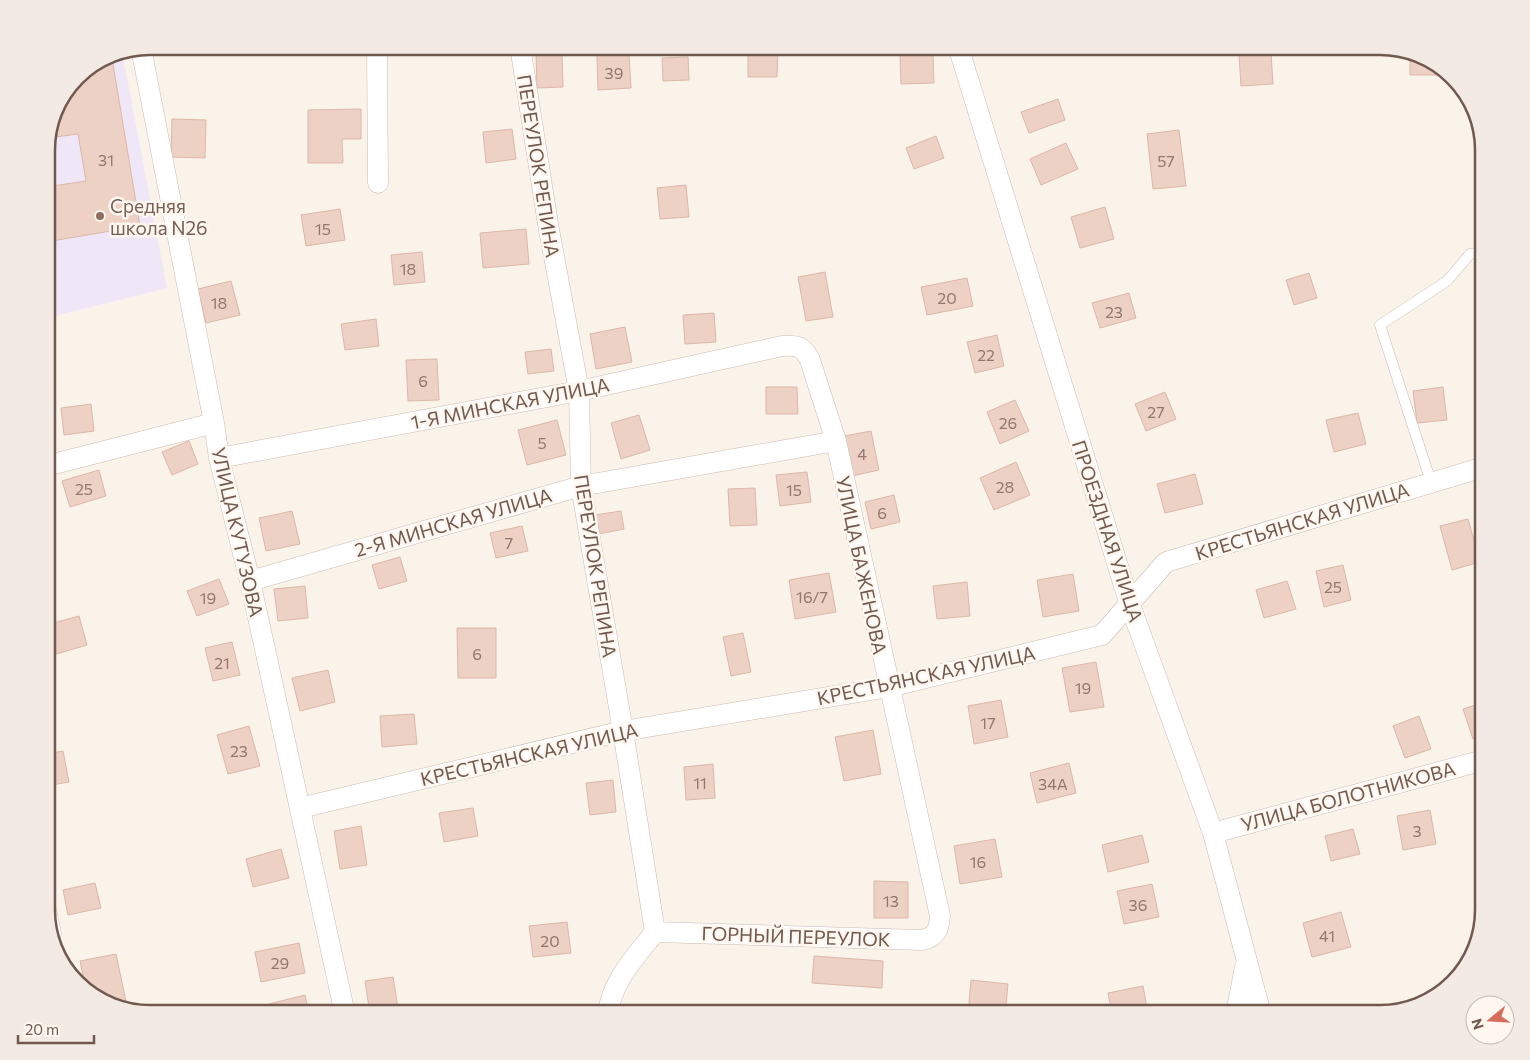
<svg xmlns="http://www.w3.org/2000/svg" width="1530" height="1060" viewBox="0 0 1530 1060" font-family="Commissioner,sans-serif">
<style>
.education{fill:#efe7f7}
.building{fill:#edd1c5;stroke:#ddb7a7}
.lines{fill:none;stroke-linecap:round;stroke-linejoin:round}
.lane-casing{stroke:#ccbab1;stroke-width:11}
.street-casing{stroke:#ccbab1;stroke-width:21}
.lane{stroke:#fff;stroke-width:10}
.street{stroke:#fff;stroke-width:20}
.education-dot{fill:#8d6e63;stroke:#fdf7f0;stroke-width:2}
.labels{text-anchor:middle;dominant-baseline:central;stroke-width:5;stroke-linejoin:round;paint-order:stroke}
.number-label{font-size:16px;fill:#91776d}
.street-label{font-size:19px;fill:#725950;stroke:#fdf7f0}
.education-label{font-size:19px;fill:#785e54;stroke:#fdf7f0;text-anchor:start}
.rim{fill:none;stroke:#725950;stroke-width:2.5}
</style>
<rect width="100%" height="100%" fill="#faf3ea"/>
<path class="education" d="M122,52L167,288L46,318V144L54,110L77,76L111,54Z"/>
<path class="building" d="M748,49L778,50L777,77H748Z
M1271,53L1273,84L1241,86L1239,55Z
M629,54L631,88L598,90L597,55Z
M933,54L934,83L901,84L900,55Z
M536,55H562L563,87L537,88Z
M1410,55L1438,64L1442,69V75H1410Z
M688,57L689,80L663,81L662,58Z
M112,58L140,226L46,242V187L86,181L78,134L48,138L54,110L77,76L103,59Z
M1058,99L1065,120L1029,133L1021,112Z
M361,109V139H342L343,163H308V110Z
M172,119L206,120L205,158L171,157Z
M512,129L516,159L486,163L483,132Z
M1179,130L1186,186L1153,189L1147,134Z
M936,136L944,158L914,169L906,148Z
M1066,143L1078,169L1041,185L1030,159Z
M686,185L689,217L660,219L657,188Z
M1105,207L1114,239L1080,248L1071,217Z
M340,209L345,240L306,246L301,215Z
M526,229L529,264L483,268L480,233Z
M422,252L425,282L394,285L391,255Z
M825,272L833,317L806,321L798,277Z
M1309,273L1317,298L1294,305L1286,280Z
M967,278L973,306L927,315L921,287Z
M231,281L240,315L206,323L198,289Z
M1129,293L1136,318L1100,328L1092,303Z
M714,313L716,342L685,344L683,315Z
M376,319L379,346L345,350L341,324Z
M625,327L632,362L596,369L590,334Z
M997,335L1004,366L975,373L967,342Z
M551,349L554,371L528,374L525,352Z
M437,359L439,400L408,401L406,360Z
M766,387H797L798,414H766Z
M1443,387L1447,420L1417,423L1413,391Z
M1165,392L1176,419L1146,431L1135,404Z
M1015,400L1029,431L1000,444L987,412Z
M91,404L94,431L64,435L61,408Z
M1358,413L1366,444L1334,452L1326,420Z
M639,415L650,450L621,459L611,423Z
M557,420L566,455L527,465L518,430Z
M871,431L879,470L852,476L844,436Z
M189,441L198,464L172,475L162,452Z
M1016,462L1030,495L994,510L980,478Z
M99,470L106,496L70,507L62,481Z
M807,472L811,502L780,506L776,475Z
M1195,474L1203,504L1165,513L1157,484Z
M755,488L757,525L730,526L728,489Z
M894,495L900,522L871,529L865,502Z
M292,511L300,544L266,551L259,518Z
M621,511L624,529L598,534L595,515Z
M1468,519L1480,562L1452,570L1440,526Z
M522,526L528,551L496,558L490,533Z
M400,557L407,581L379,589L372,565Z
M1343,565L1351,600L1324,607L1316,571Z
M829,573L836,612L795,619L789,580Z
M1073,574L1079,611L1043,617L1037,580Z
M219,579L229,604L197,616L187,591Z
M1287,581L1296,609L1264,618L1256,590Z
M967,582L970,616L937,619L933,586Z
M305,586L308,618L278,621L274,589Z
M79,616L87,645L46,657V625Z
M457,628H496V678H458Z
M743,633L751,672L731,676L723,637Z
M232,642L240,675L213,681L205,648Z
M1096,662L1104,707L1070,712L1062,668Z
M328,670L335,702L300,711L292,678Z
M1001,700L1008,737L974,744L968,706Z
M1484,702V735L1473,739L1463,709Z
M414,714L417,744L382,747L380,716Z
M1419,716L1431,749L1405,758L1393,726Z
M249,726L260,766L228,774L217,735Z
M873,730L881,774L844,781L835,737Z
M63,751L69,782L46,786V754Z
M1069,763L1076,793L1037,803L1030,773Z
M713,764L715,798L686,800L684,767Z
M613,780L616,812L590,815L586,783Z
M473,808L478,836L444,842L439,813Z
M1430,810L1436,844L1403,850L1397,816Z
M361,826L367,865L340,869L334,831Z
M1353,829L1360,854L1331,861L1325,836Z
M1142,835L1149,862L1108,872L1102,845Z
M995,839L1002,877L960,884L954,846Z
M281,849L289,878L253,887L246,859Z
M874,881L908,882V918H874Z
M95,883L101,908L68,915L63,890Z
M1152,884L1159,917L1124,924L1117,891Z
M1341,912L1351,947L1312,957L1303,923Z
M567,922L571,953L533,957L529,926Z
M299,943L305,973L261,982L255,952Z
M116,954L127,1006H126L92,996L86,990L80,961Z
M814,956L883,961L882,988L812,983Z
M393,977L399,1014H370L365,981Z
M971,980L1008,984L1005,1014H968Z
M1143,986L1148,1014H1112L1108,993Z
M305,995L309,1014H258L257,1007Z
M681,1006H720V1014H681Z
M576,1008L577,1014H542V1013Z"/>
<g class="lines">
<defs>
<path id="lane" d="M1431,482L1380,325L1447,281L1470,254L1484,252"/>
<path id="street" d="M377,46L378,183
M520,46L548,224L579,391L581,486L623,731L655,932C636,956 611,982 608,1014
M958,46L1129,602L1213,833L1261,1014
M141,48L214,423L219,458L250,581L345,1014
M219,458L579,391L782,346C798,345 803,346 810,360L836,441L940,916C939,930 936,937 922,940L655,932
M46,466L214,423
M250,581L581,486L836,441
M300,808L623,731L889,687L1102,635L1166,562L1484,467
M1213,833L1484,760
M46,910L51,933
M1236,1014L1245,967"/>
</defs>
<use href="#lane" class="lane-casing"/>
<use href="#street" class="street-casing"/>
<use href="#lane" class="lane"/>
<use href="#street" class="street"/>
</g>
<circle class="education-dot" cx="100" cy="216" r="5"/>
<g class="labels">
<g class="number-label">
<text x="614" y="72">39</text>
<text x="106" y="159">31</text>
<text x="1166" y="160">57</text>
<text x="323" y="228">15</text>
<text x="408" y="268">18</text>
<text x="947" y="297">20</text>
<text x="219" y="302">18</text>
<text x="1114" y="311">23</text>
<text x="986" y="354">22</text>
<text x="423" y="380">6</text>
<text x="1156" y="411">27</text>
<text x="1008" y="422">26</text>
<text x="542" y="442">5</text>
<text x="862" y="453">4</text>
<text x="1005" y="486">28</text>
<text x="84" y="488">25</text>
<text x="794" y="489">15</text>
<text x="882" y="512">6</text>
<text x="509" y="542">7</text>
<text x="1333" y="586">25</text>
<text x="812" y="596">16/7</text>
<text x="208" y="597">19</text>
<text x="477" y="653">6</text>
<text x="222" y="662">21</text>
<text x="1083" y="687">19</text>
<text x="988" y="722">17</text>
<text x="239" y="750">23</text>
<text x="700" y="782">11</text>
<text x="1053" y="783">34А</text>
<text x="1417" y="830">3</text>
<text x="978" y="861">16</text>
<text x="891" y="900">13</text>
<text x="1138" y="904">36</text>
<text x="1327" y="935">41</text>
<text x="550" y="940">20</text>
<text x="280" y="962">29</text>
</g>
<g class="street-label">
<text transform="translate(539 166) rotate(81)">ПЕРЕУЛОК РЕПИНА</text>
<text transform="translate(510 403) rotate(-11)">1-Я МИНСКАЯ УЛИЦА</text>
<text transform="translate(1302 521) rotate(-17)">КРЕСТЬЯНСКАЯ УЛИЦА</text>
<text transform="translate(453 522) rotate(-16)">2-Я МИНСКАЯ УЛИЦА</text>
<text transform="translate(1108 531) rotate(72)">ПРОЕЗДНАЯ УЛИЦА</text>
<text transform="translate(238 532) rotate(77)">УЛИЦА КУТУЗОВА</text>
<text transform="translate(862 565) rotate(78)">УЛИЦА БАЖЕНОВА</text>
<text transform="translate(596 566) rotate(81)">ПЕРЕУЛОК РЕПИНА</text>
<text transform="translate(926 675) rotate(-12)">КРЕСТЬЯНСКАЯ УЛИЦА</text>
<text transform="translate(529 754) rotate(-13)">КРЕСТЬЯНСКАЯ УЛИЦА</text>
<text transform="translate(1348 796) rotate(-15)">УЛИЦА БОЛОТНИКОВА</text>
<text transform="translate(796 936) rotate(2)">ГОРНЫЙ ПЕРЕУЛОК</text>
</g>
<g class="education-label">
<text x="110" y="205">Средняя<tspan x="110" dy="22">школа N26</tspan></text>
</g>
</g>
<path d="M0 0H1530V1060H0ZM150 55H1380A95 95 0 0 1 1475 150V910A95 95 0 0 1 1380 1005H150A95 95 0 0 1 55 910V150A95 95 0 0 1 150 55Z" fill="#f2eae3" fill-rule="evenodd"/>
<path class="rim" d="M150 55H1380A95 95 0 0 1 1475 150V910A95 95 0 0 1 1380 1005H150A95 95 0 0 1 55 910V150A95 95 0 0 1 150 55Z"/>
<g transform="translate(1490 1020) rotate(252)"><circle r="24" fill="#fdf7f0" stroke="#c5b8b0"/>
<path d="M0-4L9 19L0 12L-9 19Z" fill="#d66d5e"/>
<text y="-8" font-size="14" font-weight="bold" text-anchor="middle" fill="#725950">N</text>
</g>
<path d="M18 1035v8h76v-8" fill="none" stroke="#725950" stroke-width="2.5"/>
<text x="25" y="1035" font-size="15" fill="#725950" stroke="#fdf7f0" stroke-width="4" paint-order="stroke">20 m</text>
</svg>
